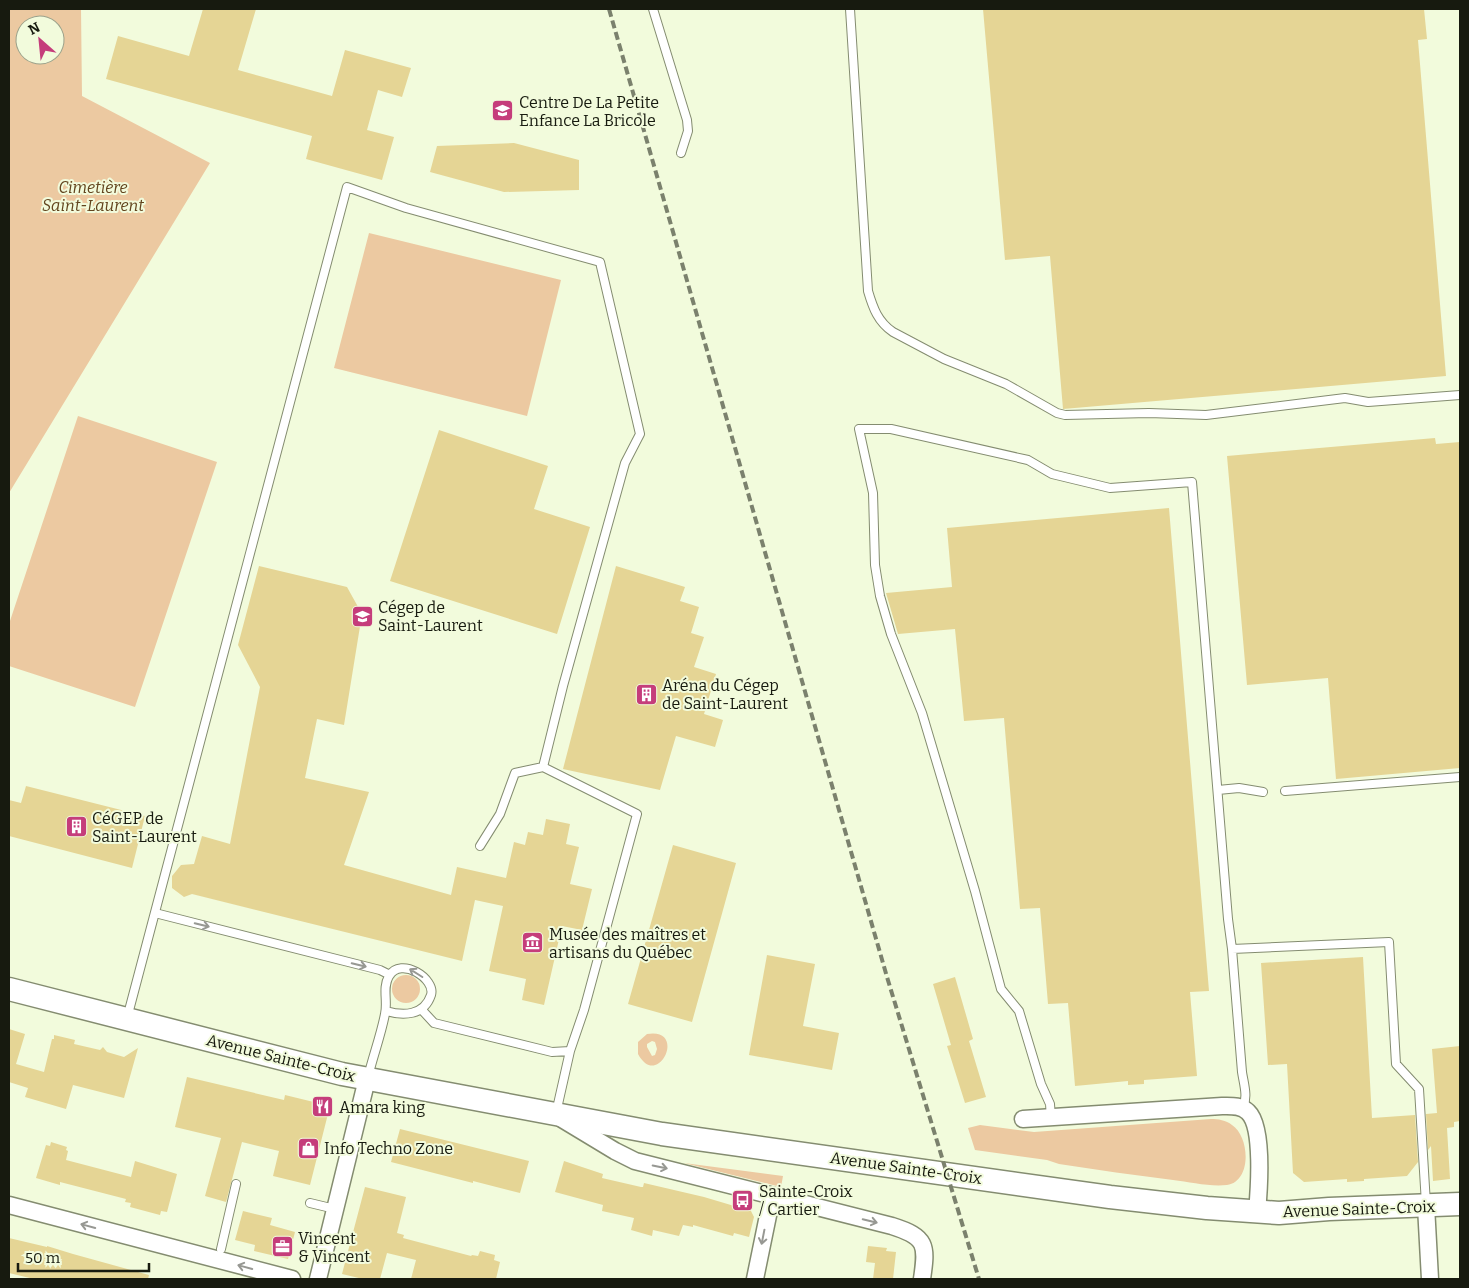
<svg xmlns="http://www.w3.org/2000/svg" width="1469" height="1288" viewBox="0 0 1469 1288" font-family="Bitter,serif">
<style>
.green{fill:#ecc9a1;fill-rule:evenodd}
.building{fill:#e5d595}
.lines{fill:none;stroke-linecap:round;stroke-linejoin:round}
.lane-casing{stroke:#848c70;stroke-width:10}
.street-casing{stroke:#848c70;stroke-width:19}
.secondary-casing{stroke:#848c70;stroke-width:25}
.lane{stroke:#fff;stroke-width:8}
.street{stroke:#fff;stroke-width:16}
.secondary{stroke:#fff;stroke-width:22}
.rail{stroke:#7b816d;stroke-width:4;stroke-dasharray:8 4;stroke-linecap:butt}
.oneway{stroke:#979893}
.labels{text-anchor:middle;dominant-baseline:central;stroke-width:4;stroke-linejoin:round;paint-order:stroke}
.poi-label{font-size:16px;fill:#171a0f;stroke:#f2fbdc;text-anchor:start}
.park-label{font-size:16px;font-style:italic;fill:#62441d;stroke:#f2fbdc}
.street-label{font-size:16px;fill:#171a0f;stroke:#f2fbdc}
</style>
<rect width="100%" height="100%" fill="#f2fbdc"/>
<path class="green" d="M9,9H81L82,96L210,163L9,493ZM25,25H55V55H25Z
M369,233L561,280L527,416L334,368Z
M78,416L217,462L135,707L9,666V624Z
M392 989a14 14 0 1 1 28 0a14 14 0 1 1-28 0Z
M647,1034C688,1027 658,1091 638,1054V1042ZM652,1041L655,1042L657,1049L655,1055L652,1056L647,1047V1044Z
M1211,1119C1218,1119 1226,1120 1232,1125C1250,1137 1252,1181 1227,1185C1210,1187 1190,1182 1173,1180C1135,1175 1097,1170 1059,1164L1047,1160L975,1150L968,1128L980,1125L1034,1132Z
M684,1163L783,1176L781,1187Z"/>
<path class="building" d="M203,9H256L238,70L332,96L345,50L411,68L402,97L378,90L367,130L394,137L382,180L306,159L312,136L106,79L118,36L189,56Z
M983,9H1424L1427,39L1418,40L1446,376L1063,409L1050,256L1005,260Z
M514,143L579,160V190L504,192L430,172L437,146Z
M439,430L548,466L534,509L590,527L557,634L390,581Z
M1435,438L1436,444L1460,442V768L1336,779L1328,678L1247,685L1227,456Z
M1169,508L1209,991L1190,992L1197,1076L1144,1080V1084L1128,1085V1081L1075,1086L1068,1003L1048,1004L1040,908L1020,909L1004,718L964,721L955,629L898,634L886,593L952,587L947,528Z
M259,566L347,587L362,614L344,725L317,719L305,778L369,792L344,865L451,895L457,867L506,878L514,842L525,845L528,832L543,835L546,819L570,824L566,844L579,847L570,884L592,889L582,930L562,926L544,1005L522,1000L526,979L489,971L503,906L475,900L462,961L192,894L184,897L172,888V876L181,865L194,864L202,836L230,844L260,687L238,645Z
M616,566L685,587L680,601L699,607L691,633L704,637L694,667L716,674L704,714L723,720L715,747L676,736L660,790L563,769Z
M26,786L145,816L132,868L9,836V800L21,803Z
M673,845L736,863L692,1022L628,1004Z
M767,955L815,964L803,1026L839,1033L832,1070L749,1055Z
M1363,957L1372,1118L1415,1115L1418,1162L1407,1176L1364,1179V1181L1347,1182V1179L1304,1182L1293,1173L1287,1064L1268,1065L1261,963Z
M955,977L973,1039L969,1041L986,1097L965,1103L947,1046L951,1045L933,984Z
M9,1029L25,1034L16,1064L44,1072L52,1039H54V1035L75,1040L74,1044L100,1050L103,1047L107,1052L124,1057L138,1048L124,1098L73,1085L66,1109L25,1097L28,1088L9,1082Z
M1460,1046V1121L1454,1122V1127L1447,1128L1450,1179L1433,1181L1431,1146L1428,1150L1426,1114L1437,1113L1432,1049Z
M187,1077L284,1100L285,1095L330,1106L310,1185L273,1176L279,1151L242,1142L226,1202L205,1196L221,1138L175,1127Z
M400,1129L529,1161L520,1193L473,1181V1183L391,1162Z
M51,1142L67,1147L66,1150L68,1151L66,1160L131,1177L135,1161L177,1174L167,1212L161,1211L160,1215L130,1207L131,1203L125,1202L126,1199L60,1182V1185L36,1178L46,1145L50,1146Z
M564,1161L603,1174L602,1178L641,1187H643L644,1183L704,1197L751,1211L754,1217L749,1237L734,1233L733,1236L693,1225V1227L683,1225L679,1236L653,1230L652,1236L631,1230L634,1218L602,1211L603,1205L555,1192Z
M365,1187L406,1197L397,1233L404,1235L403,1238L471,1256L472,1255L478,1256L480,1251L495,1255L494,1260L500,1262L496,1279H411L416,1260L387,1253L380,1279H363L342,1274Z
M243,1211L272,1218L270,1225L295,1232L288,1259L254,1251L255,1245L235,1240Z
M9,1238L47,1247V1246L73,1254L149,1275L148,1279H34L9,1273Z
M868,1246L887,1248L886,1251L896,1252L893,1279H873L875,1263L866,1262Z"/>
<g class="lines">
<defs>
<path id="lane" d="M653,9L687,120L688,131L681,153
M850,9L868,291C873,308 878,322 893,332L944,359L1006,384L1057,413L1065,415L1149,413L1206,415L1345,398L1368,402L1460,395
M543,767L637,814L584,1010L570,1051L556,1113
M1218,790L1239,788L1263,792
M1285,791L1460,777
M155,913L380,970L390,975
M421,1009L434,1023L552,1052L570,1051
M127,1018L347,187L406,208L600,262L640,434L625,463L563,686L543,767L515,773L500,814L480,846
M368,1077C373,1056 381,1035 385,1014C388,1001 382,988 389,976C401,956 436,979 431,995C424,1016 403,1016 386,1011
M1243,1108C1248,1096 1244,1085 1242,1072L1232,949L1389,942L1396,1064L1419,1089L1426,1204
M1051,1118L1050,1104L1041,1084L1019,1011L1001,989L975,891L922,713L891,634L880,596L875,565L873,493L859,429H891L1028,460L1052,474L1110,488L1192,482L1228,919L1232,949
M310,1203L335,1209
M221,1249L236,1184"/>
<path id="street" d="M562,1119L615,1151L635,1161L892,1226C927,1237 927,1245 922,1279
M1023,1119L1222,1106C1231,1106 1241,1105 1248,1112C1264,1127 1259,1190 1257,1212
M9,1205L292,1279
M1426,1206L1430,1279
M318,1279L367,1079
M755,1279L772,1196"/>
<path id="secondary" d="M9,989L342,1074L662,1134L1110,1197L1207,1208L1279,1213L1329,1209L1460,1204"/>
</defs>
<use href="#lane" class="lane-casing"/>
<use href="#street" class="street-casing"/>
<use href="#secondary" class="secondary-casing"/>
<use href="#lane" class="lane"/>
<use href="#street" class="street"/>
<use href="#secondary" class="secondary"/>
<path class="rail" d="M609,9L887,977L979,1279"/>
</g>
<defs><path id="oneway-shaft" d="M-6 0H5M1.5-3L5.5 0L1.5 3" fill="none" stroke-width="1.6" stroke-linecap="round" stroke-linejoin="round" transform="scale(1.25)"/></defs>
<g class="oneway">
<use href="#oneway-shaft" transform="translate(202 925) rotate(14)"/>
<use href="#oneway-shaft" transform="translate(359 965) rotate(13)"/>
<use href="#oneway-shaft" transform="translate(416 973) rotate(-148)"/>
<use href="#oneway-shaft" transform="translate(660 1167) rotate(12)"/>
<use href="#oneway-shaft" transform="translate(870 1221) rotate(14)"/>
<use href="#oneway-shaft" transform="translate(88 1226) rotate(-165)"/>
<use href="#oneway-shaft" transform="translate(763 1237) rotate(101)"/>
<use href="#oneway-shaft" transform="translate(245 1267) rotate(-165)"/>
</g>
<defs>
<symbol id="school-square" viewBox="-11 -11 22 22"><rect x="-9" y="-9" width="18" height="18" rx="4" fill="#c53d7b" stroke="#f2fbdc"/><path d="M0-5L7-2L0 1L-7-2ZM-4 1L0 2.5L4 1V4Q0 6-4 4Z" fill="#fff"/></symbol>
<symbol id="university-square" viewBox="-11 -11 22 22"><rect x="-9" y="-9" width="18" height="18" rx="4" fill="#c53d7b" stroke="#f2fbdc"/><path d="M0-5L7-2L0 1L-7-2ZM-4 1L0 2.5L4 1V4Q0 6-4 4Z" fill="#fff"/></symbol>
<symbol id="building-square" viewBox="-11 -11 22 22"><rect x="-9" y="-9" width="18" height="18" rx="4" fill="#c53d7b" stroke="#f2fbdc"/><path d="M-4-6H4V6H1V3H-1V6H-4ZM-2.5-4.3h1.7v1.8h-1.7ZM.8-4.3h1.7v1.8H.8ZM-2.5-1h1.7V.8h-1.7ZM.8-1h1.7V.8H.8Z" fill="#fff"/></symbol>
<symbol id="museum-square" viewBox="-11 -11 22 22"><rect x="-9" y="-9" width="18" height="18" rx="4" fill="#c53d7b" stroke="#f2fbdc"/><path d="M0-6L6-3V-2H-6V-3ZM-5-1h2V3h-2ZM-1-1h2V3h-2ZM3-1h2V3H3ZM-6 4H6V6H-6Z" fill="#fff"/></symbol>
<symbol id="restaurant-square" viewBox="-11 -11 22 22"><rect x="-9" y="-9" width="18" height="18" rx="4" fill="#c53d7b" stroke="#f2fbdc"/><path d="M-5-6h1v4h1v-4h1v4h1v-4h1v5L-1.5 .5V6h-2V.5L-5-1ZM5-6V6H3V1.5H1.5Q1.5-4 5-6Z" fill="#fff"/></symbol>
<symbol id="shop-square" viewBox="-11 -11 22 22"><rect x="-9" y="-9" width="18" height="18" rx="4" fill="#c53d7b" stroke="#f2fbdc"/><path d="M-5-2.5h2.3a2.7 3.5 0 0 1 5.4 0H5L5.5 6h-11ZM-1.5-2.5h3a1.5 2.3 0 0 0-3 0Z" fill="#fff"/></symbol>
<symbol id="bus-square" viewBox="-11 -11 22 22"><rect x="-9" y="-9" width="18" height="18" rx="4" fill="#c53d7b" stroke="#f2fbdc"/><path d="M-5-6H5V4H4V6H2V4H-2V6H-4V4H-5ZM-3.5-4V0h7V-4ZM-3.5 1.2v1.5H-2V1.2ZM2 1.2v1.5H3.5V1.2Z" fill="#fff"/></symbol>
<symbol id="office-square" viewBox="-11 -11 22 22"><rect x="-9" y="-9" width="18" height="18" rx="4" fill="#c53d7b" stroke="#f2fbdc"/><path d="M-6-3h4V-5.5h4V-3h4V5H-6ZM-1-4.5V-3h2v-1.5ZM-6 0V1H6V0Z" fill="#fff"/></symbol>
</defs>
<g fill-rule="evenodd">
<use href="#school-square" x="490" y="98" width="25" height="25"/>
<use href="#university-square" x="350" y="604" width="25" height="25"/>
<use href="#building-square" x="634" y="682" width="25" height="25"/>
<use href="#building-square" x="64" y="814" width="25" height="25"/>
<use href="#museum-square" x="520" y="930" width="25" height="25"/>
<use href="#restaurant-square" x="310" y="1094" width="25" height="25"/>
<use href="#shop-square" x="296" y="1136" width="25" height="25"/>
<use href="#bus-square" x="730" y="1188" width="25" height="25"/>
<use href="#office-square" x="270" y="1234" width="25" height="25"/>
</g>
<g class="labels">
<g class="poi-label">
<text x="519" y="102">Centre De La Petite<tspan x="519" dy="18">Enfance La Bricole</tspan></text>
<text x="378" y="607">Cégep de<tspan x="378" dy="18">Saint-Laurent</tspan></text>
<text x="662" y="685">Aréna du Cégep<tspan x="662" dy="18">de Saint-Laurent</tspan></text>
<text x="92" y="818">CéGEP de<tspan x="92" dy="18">Saint-Laurent</tspan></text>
<text x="549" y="934">Musée des maîtres et<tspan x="549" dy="18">artisans du Québec</tspan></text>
<text x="339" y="1107">Amara king</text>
<text x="324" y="1148">Info Techno Zone</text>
<text x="759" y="1191">Sainte-Croix<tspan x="759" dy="18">/ Cartier</tspan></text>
<text x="298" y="1238">Vincent<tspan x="298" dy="18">&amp; Vincent</tspan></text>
</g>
<g class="park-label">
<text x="93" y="187">Cimetière<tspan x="93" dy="18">Saint-Laurent</tspan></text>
</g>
<g class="street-label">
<text transform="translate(281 1058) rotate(14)">Avenue Sainte-Croix</text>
<text transform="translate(906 1168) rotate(8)">Avenue Sainte-Croix</text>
<text transform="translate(1359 1209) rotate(-2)">Avenue Sainte-Croix</text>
</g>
</g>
<rect width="1469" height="1288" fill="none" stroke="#171a0f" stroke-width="20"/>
<g transform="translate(40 40) rotate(333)"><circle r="24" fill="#f2fbdc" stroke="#9aa18a"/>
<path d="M0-4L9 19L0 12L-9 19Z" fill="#c53d7b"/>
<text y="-8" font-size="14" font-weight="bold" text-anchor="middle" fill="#171a0f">N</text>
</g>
<path d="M18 1263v8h131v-8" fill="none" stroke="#171a0f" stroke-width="2.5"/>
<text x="25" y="1263" font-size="15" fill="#171a0f" stroke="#f2fbdc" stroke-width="4" paint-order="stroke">50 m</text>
</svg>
